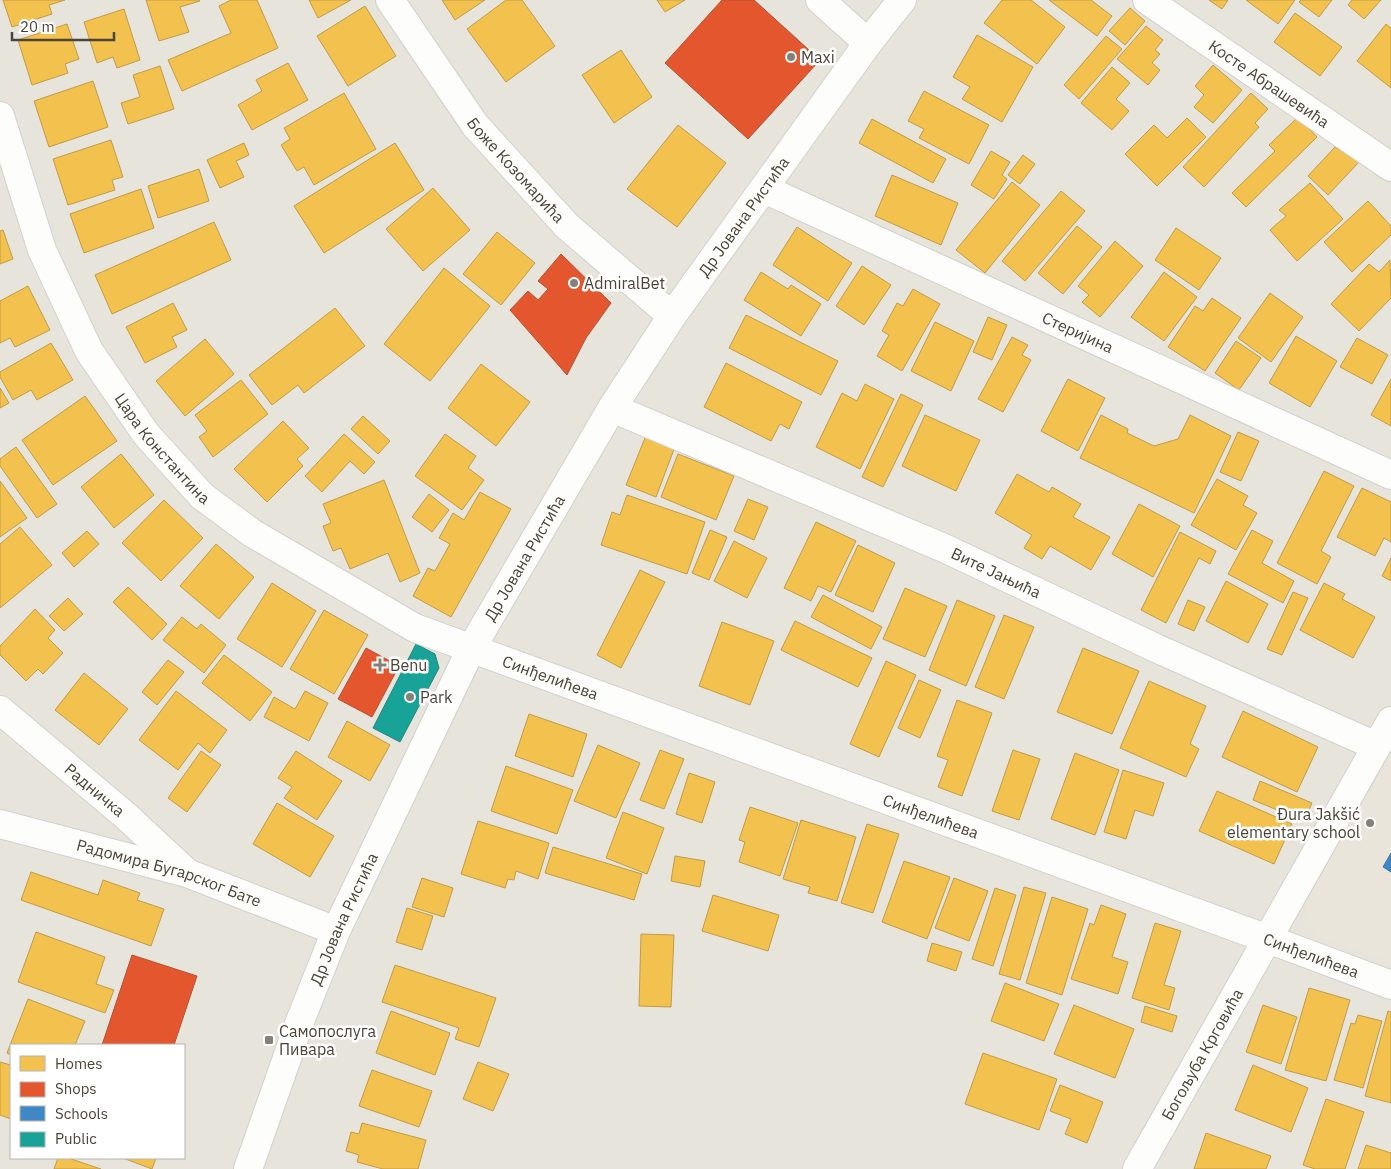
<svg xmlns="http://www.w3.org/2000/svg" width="1391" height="1169" viewBox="0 0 1391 1169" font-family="'IBM Plex Sans',sans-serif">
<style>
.residential{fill:#e7e4dc;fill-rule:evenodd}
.education{fill:#eae5da}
.homes{fill:#f2c14e;stroke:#c09c48}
.shops{fill:#e4572e;stroke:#b65131}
.schools{fill:#3f88c5;stroke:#43749b}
.public{fill:#17a398;stroke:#27867c}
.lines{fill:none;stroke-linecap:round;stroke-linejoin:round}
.minor-casing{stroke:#d2d0cb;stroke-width:30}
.tertiary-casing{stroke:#d2d0cb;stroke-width:30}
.minor{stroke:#fdfdfc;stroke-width:28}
.tertiary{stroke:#fdfdfc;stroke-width:28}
.poi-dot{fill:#868178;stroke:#fff;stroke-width:2}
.labels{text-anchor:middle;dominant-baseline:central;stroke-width:5;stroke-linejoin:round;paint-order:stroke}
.poi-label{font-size:16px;fill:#4b4439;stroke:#fff;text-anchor:start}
.street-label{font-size:16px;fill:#4b4439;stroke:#fff}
</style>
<rect width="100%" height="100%" fill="#f4f2ee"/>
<path class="residential" d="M0,0H1391V1169H0ZM11,1045H184V1158H11Z"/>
<path class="education" d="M1391,757V962L1315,934L1305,908L1308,889Z"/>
<path class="homes" d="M3,0H65L49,5L52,14L12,27Z
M146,0H199L200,1L180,7L189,32L159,41Z
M231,0H257L278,48L182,91L168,60L231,33L219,6Z
M309,0H351L318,18Z
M442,0H485L455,20Z
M506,0H522L555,46L506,82L467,29Z
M657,0H685L665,12Z
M1002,0H1031L1065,27L1037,64L984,23Z
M1049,0H1091L1112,16L1097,36Z
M1209,0H1228L1222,9Z
M1246,0H1295L1278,24Z
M1301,0H1332L1319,17L1299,2Z
M1352,0H1381L1364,19L1348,5Z
M365,6L396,56L348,86L317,36Z
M1130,8L1145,21L1125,45L1109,31Z
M124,9L140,60L117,68L113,57L97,63L84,22Z
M1295,13L1342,47L1320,76L1274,42Z
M67,24L79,59L65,64L68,73L32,85L18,40Z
M1386,24L1391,28V88L1357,61Z
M1146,26L1163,40L1155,50L1160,54L1152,63L1160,70L1148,85L1117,59Z
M977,35L1033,67L1002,122L962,99L970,87L953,77Z
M1106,36L1122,49L1079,99L1064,85Z
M621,50L652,97L614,123L582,75Z
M288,63L308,100L252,130L238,105L262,91L256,80Z
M1213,65L1242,90L1213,123L1194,107L1204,95L1195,86Z
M160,66L174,109L128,124L121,103L140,97L133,75Z
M1112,67L1130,83L1116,99L1129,111L1112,130L1081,103Z
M93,81L108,127L49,147L34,101Z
M924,91L989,125L969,164L919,138L924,129L908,121Z
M344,93L376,149L314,185L304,167L297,171L281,145L290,139L284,128Z
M1251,93L1268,109L1255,123L1259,127L1204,187L1183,167Z
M1298,117L1317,137L1246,207L1232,193L1275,151L1269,145Z
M1187,118L1206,137L1157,186L1125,154L1154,125L1167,138Z
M872,119L946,159L933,183L859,143Z
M678,125L726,163L677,227L627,189Z
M111,140L123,177L112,180L115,190L68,205L53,159Z
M244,143L249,155L236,161L244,177L220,188L207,160Z
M395,143L424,190L324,253L294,206Z
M1335,147L1360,161L1328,195L1308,176Z
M991,151L1010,162L1002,175L1007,179L994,199L971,185Z
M1023,155L1035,164L1020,184L1008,175Z
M199,169L209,201L158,218L148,186Z
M892,175L958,203L941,245L875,216Z
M1012,182L1040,205L985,273L956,250Z
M1310,183L1343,219L1297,261L1270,230L1286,216L1279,210Z
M433,188L470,230L423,271L386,229Z
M141,189L154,228L84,253L70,214Z
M1061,191L1085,211L1025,281L1002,261Z
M1368,201L1391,226V235L1352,272L1324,242Z
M214,222L231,260L112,314L95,275Z
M1077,226L1102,247L1063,294L1038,273Z
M797,227L852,263L828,301L773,265Z
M1176,228L1221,258L1199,290L1155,260Z
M3,230L13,259L0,264V231Z
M497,232L535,263L501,305L463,274Z
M1115,241L1143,266L1100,317L1082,302L1089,295L1078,286Z
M1390,260L1391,298L1359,331L1331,304L1369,264L1379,272Z
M862,266L891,285L864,325L836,306Z
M444,268L490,306L430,381L384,344Z
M761,272L788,289L791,285L821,304L801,336L744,300Z
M1164,272L1197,297L1164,341L1131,317Z
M28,286L50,330L15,347L10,338L0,343V301Z
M913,289L940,304L902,371L877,356L889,335L882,331L897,303L903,306Z
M1270,293L1303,317L1271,362L1238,338Z
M1212,298L1241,318L1205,371L1168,347L1195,306L1203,311Z
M173,303L187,330L172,337L177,347L145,363L126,327Z
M335,308L365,346L304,393L298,385L272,405L249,375Z
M746,315L838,361L821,395L729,348Z
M988,317L1007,325L992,360L973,352Z
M935,322L974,341L951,391L911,371Z
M1296,336L1337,361L1310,407L1269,383Z
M1012,337L1028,345L1022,355L1031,360L1003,412L978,399Z
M1357,338L1388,355L1372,384L1340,367Z
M205,339L234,374L185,416L156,381Z
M1236,341L1261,358L1239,390L1215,373Z
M51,343L73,380L37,400L31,390L13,400L0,377V372Z
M726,363L802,402L789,429L780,424L771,441L704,407Z
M481,364L530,402L496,446L448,408Z
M1068,379L1105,398L1078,451L1041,431Z
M1391,379V426L1371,415Z
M241,380L268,414L213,457L199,437L207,431L195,415Z
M865,384L894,399L860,469L816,447L842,393L857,401Z
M0,388L9,403L0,408Z
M901,394L923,405L883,487L862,477Z
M85,396L117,441L53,485L22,440Z
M925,415L980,440L956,491L902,466Z
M1101,415L1128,429L1127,433L1154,446L1178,439L1190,415L1231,436L1194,513L1080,458Z
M363,416L390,441L378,454L351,429Z
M283,421L309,448L297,459L303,466L267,502L234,469Z
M1238,432L1259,441L1241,481L1220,472Z
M647,433L676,444L656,497L626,485Z
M344,434L375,462L364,474L350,461L322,492L305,476Z
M445,434L476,456L468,468L484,480L462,510L415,476Z
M16,447L57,504L37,518L0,466V459Z
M121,454L154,495L114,528L81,487Z
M678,454L734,476L716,520L661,497Z
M1324,471L1354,486L1321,551L1331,557L1317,584L1277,563Z
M1017,474L1049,492L1052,487L1081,504L1073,517L1110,537L1091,570L1050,546L1042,559L1024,548L1032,535L995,513Z
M1217,479L1248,496L1243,505L1257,513L1236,550L1191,525Z
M384,480L420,573L400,582L388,553L350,569L341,548L333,551L323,526L331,523L323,504Z
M0,481L27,518L0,537Z
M1362,488L1391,502V542L1384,538L1375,556L1337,537Z
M480,492L511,509L451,617L413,596L428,568L435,571L450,544L439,538L453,513L464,520Z
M429,494L449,510L432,532L412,517Z
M627,495L705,522L687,574L601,545L612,512L620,515Z
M748,499L768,507L754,540L734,531Z
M164,500L203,538L161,581L122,543Z
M1139,504L1180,526L1153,577L1112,554Z
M816,522L856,541L831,592L818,586L811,601L784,588Z
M20,527L52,565L0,608V544Z
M710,530L727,537L709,580L692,573Z
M1252,530L1273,541L1262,563L1294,581L1283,603L1228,574Z
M87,531L99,544L74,567L62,553Z
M1180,532L1216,551L1210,564L1199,558L1166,623L1141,610Z
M734,541L767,558L747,598L714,581Z
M216,544L254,577L219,619L180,586Z
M858,545L895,563L873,612L835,595Z
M1391,558V581L1382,576Z
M640,570L665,582L621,668L597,655Z
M1226,581L1268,604L1248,643L1206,621Z
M272,583L316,611L282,667L237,639Z
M1324,583L1345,594L1342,599L1375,617L1353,658L1300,630Z
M128,587L167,624L152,640L113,602Z
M905,588L947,606L925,657L883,639Z
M1293,592L1308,598L1282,655L1267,649Z
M823,595L882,627L871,649L811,617Z
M68,598L83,614L64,631L49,616Z
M957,600L995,616L966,686L929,670Z
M1188,600L1205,607L1194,631L1178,624Z
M35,609L55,630L48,638L63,653L43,674L38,669L26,681L0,655V646Z
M324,610L368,635L334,694L290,669Z
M1004,615L1034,627L1004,699L975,687Z
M182,617L197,629L201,624L226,645L204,673L163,640Z
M795,621L872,658L858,687L781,650Z
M722,622L774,641L750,705L699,686Z
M1083,648L1139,671L1112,734L1057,712Z
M224,655L272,692L250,721L202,683Z
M168,660L184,672L157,705L142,692Z
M886,661L916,675L879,757L850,744Z
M84,673L128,709L99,745L55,710Z
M919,680L941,690L920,738L898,728Z
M1149,681L1206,706L1190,744L1199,749L1186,777L1120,748Z
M176,691L227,730L210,753L198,743L178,770L139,740Z
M305,691L328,703L309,741L264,717L274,697L295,709Z
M957,700L992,713L962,796L938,787L948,760L937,756Z
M1243,711L1318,747L1297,792L1222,757Z
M529,714L587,734L573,777L515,756Z
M347,721L390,745L370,781L328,757Z
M598,745L640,763L616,818L574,801Z
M660,750L684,759L664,809L640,800Z
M1013,750L1040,759L1019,820L992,811Z
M201,751L221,765L187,812L168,798Z
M296,751L342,781L317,820L284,798L292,787L278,778Z
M1075,753L1119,770L1095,835L1051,819Z
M506,766L573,790L557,834L491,811Z
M1123,770L1164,783L1153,816L1135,810L1126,839L1104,832Z
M689,773L715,782L702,823L676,814Z
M1260,781L1312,803L1304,821L1253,800Z
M1217,791L1292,824L1274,864L1199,831Z
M277,803L334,836L310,877L253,844Z
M750,807L798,823L780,876L739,862L745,842L739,840Z
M623,812L664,828L647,874L606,858Z
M801,820L856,837L837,901L808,893L810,887L783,879Z
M478,821L549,843L538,879L516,871L514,880L508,879L505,888L461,874Z
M867,824L899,834L873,913L841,903Z
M553,847L642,874L634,900L545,873Z
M675,856L705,861L700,887L671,881Z
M904,861L950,877L927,939L882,922Z
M31,872L98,895L103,880L140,893L137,900L164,909L151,946L21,900Z
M422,878L453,888L444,917L412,907Z
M954,878L988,891L969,941L935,928Z
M1024,887L1046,893L1020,980L999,974Z
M995,888L1016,895L993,966L972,959Z
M713,895L779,915L768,951L702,931Z
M1052,897L1088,909L1062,995L1026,983Z
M1101,905L1126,914L1112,957L1128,962L1118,994L1071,979L1090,923L1094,925Z
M407,908L433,916L422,950L396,942Z
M1155,923L1181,931L1164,985L1175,988L1169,1010L1132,998Z
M36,932L105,957L96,984L114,990L105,1013L18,982Z
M641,934L674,935L671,1007L639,1006Z
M932,943L962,952L956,971L927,961Z
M395,965L496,998L479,1047L455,1039L459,1028L382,1002Z
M1005,983L1059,1004L1044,1041L991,1021Z
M1309,988L1350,1000L1326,1081L1285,1070Z
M28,999L85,1021L75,1045H11V1055L7,1053Z
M1074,1005L1134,1029L1115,1078L1054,1054Z
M1263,1005L1297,1017L1281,1064L1246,1052Z
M1145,1006L1177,1016L1172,1032L1141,1022Z
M391,1011L450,1033L435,1075L376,1053Z
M1388,1011L1391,1012V1103L1365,1096Z
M1358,1015L1382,1021L1363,1088L1334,1080L1351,1023L1355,1024Z
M983,1053L1057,1079L1039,1130L965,1104Z
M0,1062L11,1065V1119L0,1115Z
M478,1062L509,1074L493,1111L463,1099Z
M1253,1065L1308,1088L1291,1132L1235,1110Z
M372,1070L432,1091L419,1127L359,1106Z
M1060,1085L1103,1102L1087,1143L1065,1134L1071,1119L1050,1111Z
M1326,1099L1364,1112L1345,1169H1315L1303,1165Z
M362,1123L426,1140L418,1169H383L357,1162L359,1155L346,1151L351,1132L359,1134Z
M1206,1133L1271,1156L1266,1169H1194Z
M1366,1145L1391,1153V1169H1358Z
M58,1158H68L101,1169H54Z
M123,1158H156L152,1169Z"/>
<path class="shops" d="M722,0H754L820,60L748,139L665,63Z
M561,254L611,303L586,338L567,375L510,310L528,291L538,300L548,289L538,281Z
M366,648L399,666L372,717L338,699Z
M132,955L197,976L174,1045H102Z"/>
<path class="schools" d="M1391,853V872L1383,867Z"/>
<path class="public" d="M416,644L435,654L439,668L400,742L373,728Z"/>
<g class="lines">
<defs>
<g id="minor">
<path id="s1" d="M390,0L475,125L567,226L672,316"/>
<path id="s2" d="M1147,0L1391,167"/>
<path id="s3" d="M0,116L42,250L89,351L146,434L202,496L252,533L415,628L1268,939L1391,985"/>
<path id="s4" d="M764,189L1391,475"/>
<path id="s5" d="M612,408L944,548L1158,649L1376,746"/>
<path id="s6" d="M0,710L126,816L184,870"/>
<path id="s7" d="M0,824L187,873L336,931"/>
<path id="s8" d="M1137,1169L1391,721"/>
</g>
<g id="tertiary">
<path d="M820,0L868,43"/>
<path id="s9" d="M248,1169L300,1021L336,931L471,649L612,408L672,316L868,43L902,0"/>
</g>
</defs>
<use href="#minor" class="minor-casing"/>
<use href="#tertiary" class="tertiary-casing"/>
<use href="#minor" class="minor"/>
<use href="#tertiary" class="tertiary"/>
</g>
<g class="poi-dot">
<circle cx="791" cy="57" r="5"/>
<circle cx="574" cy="283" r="5"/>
<path d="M377.5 657.5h5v5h5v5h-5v5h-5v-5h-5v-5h5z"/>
<circle cx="410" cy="697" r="5"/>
<circle cx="1370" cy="823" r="5"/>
<rect x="264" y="1035" width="10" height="10" rx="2.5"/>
</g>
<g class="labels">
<g class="poi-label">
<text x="801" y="57">Maxi</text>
<text x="584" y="283">AdmiralBet</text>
<text x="390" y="665">Benu</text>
<text x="420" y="697">Park</text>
<text x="1360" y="814" text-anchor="end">Đura Jakšić<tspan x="1360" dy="18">elementary school</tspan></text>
<text x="279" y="1031">Самопослуга<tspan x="279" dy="18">Пивара</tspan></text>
</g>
<g class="street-label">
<text stroke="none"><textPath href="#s2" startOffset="148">Косте Абрашевића</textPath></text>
<text stroke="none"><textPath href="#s1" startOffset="212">Боже Козомарића</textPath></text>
<text stroke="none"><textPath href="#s9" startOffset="1078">Др Јована Ристића</textPath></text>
<text stroke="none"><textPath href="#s4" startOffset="345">Стеријина</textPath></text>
<text stroke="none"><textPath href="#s3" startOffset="374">Цара Константина</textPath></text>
<text stroke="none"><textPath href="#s9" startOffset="672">Др Јована Ристића</textPath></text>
<text stroke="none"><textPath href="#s5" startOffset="418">Вите Јањића</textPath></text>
<text stroke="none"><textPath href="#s3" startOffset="831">Синђелићева</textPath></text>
<text stroke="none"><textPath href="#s6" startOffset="124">Радничка</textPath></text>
<text stroke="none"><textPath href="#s3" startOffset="1236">Синђелићева</textPath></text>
<text stroke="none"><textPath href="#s7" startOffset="176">Радомира Бугарског Бате</textPath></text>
<text stroke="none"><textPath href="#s9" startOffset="268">Др Јована Ристића</textPath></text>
<text stroke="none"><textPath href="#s3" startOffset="1641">Синђелићева</textPath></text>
<text stroke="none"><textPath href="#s8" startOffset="132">Богољуба Крговића</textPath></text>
</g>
</g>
<rect x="10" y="1044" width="175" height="115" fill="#ffffff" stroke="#b7b4b0"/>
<rect x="20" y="1056" width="25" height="15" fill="#f2c14e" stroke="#b7b4b0"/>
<text x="55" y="1069" font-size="15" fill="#4b4439">Homes</text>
<rect x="20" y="1082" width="25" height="15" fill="#e4572e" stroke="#b7b4b0"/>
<text x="55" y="1094" font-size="15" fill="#4b4439">Shops</text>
<rect x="20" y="1106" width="25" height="15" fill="#3f88c5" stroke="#b7b4b0"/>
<text x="55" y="1119" font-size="15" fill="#4b4439">Schools</text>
<rect x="20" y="1132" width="25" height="15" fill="#17a398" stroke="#b7b4b0"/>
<text x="55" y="1144" font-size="15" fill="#4b4439">Public</text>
<path d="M12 32v8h102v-8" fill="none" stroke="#4b4439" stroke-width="2.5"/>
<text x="20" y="32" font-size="15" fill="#4b4439" stroke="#ffffff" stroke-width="4" paint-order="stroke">20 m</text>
</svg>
